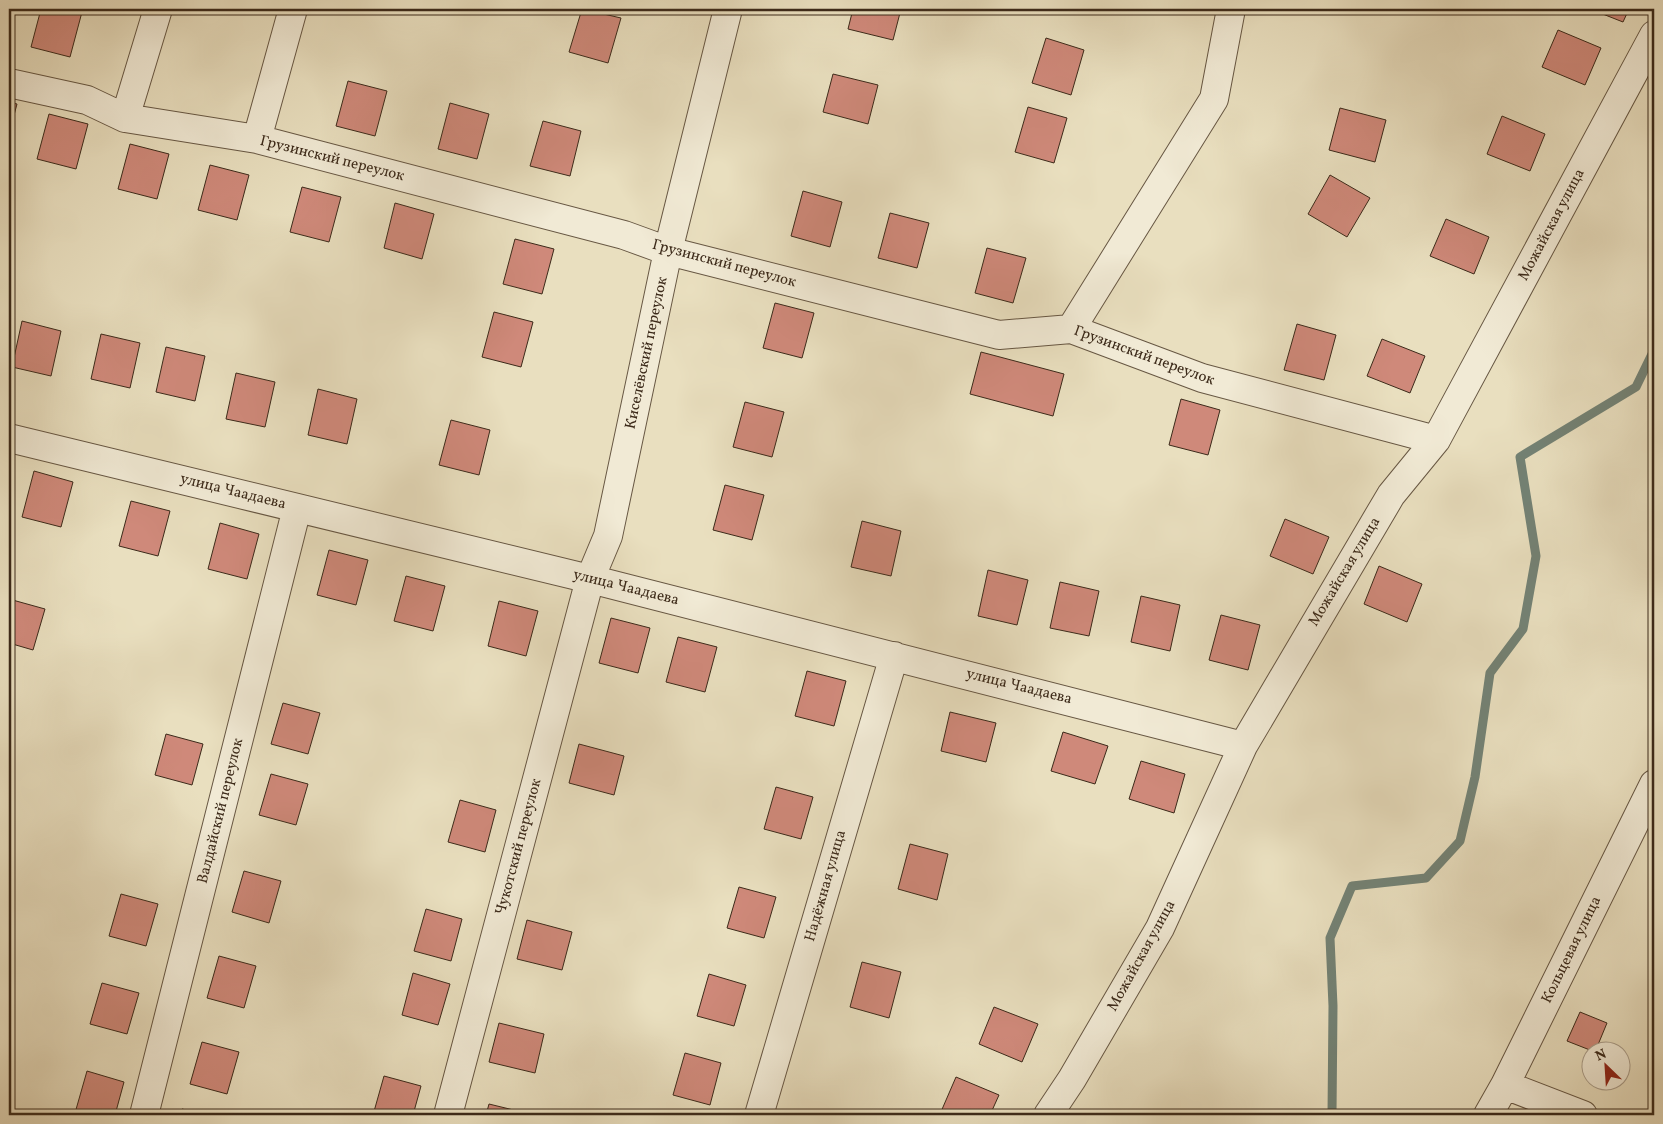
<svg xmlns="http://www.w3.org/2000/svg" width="1663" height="1124" viewBox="0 0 1663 1124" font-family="Vollkorn,serif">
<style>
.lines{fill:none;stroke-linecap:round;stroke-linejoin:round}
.stream{stroke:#738275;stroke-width:9}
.building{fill:#cf897a;stroke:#3c2a1a}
.minor-casing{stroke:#675743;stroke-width:30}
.minor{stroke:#f1ead5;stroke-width:28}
.labels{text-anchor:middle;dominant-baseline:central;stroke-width:4.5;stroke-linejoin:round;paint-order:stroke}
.street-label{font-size:15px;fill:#3c2a1a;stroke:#f1ead5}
</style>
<rect width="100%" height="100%" fill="#e9dfbf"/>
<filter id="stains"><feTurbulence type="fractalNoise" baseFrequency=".004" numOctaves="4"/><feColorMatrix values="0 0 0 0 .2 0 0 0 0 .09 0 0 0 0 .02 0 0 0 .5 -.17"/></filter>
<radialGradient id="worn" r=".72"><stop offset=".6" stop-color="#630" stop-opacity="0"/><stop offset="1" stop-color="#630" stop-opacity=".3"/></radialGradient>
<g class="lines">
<path class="stream" d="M1332,1115L1333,1006L1330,938L1352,886L1426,878L1460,841L1475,777L1490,673L1523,629L1536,556L1520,457L1636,387L1654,350"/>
</g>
<path class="building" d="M41,9H69L82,12L70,57L31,47Z
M582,9L621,18L608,63L569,52Z
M853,9H901L893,40L848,29Z
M1590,9H1629L1623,22Z
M1558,30L1601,48L1585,85L1542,67Z
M1046,38L1084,50L1071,95L1032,83Z
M833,74L878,85L868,124L823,112Z
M348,81L387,91L375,136L336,126Z
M9,102L17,104L9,134Z
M450,103L489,114L477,159L438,149Z
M1028,107L1067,118L1054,163L1015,152Z
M1340,108L1386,120L1375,162L1329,150Z
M49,114L88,124L76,169L37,159Z
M1502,116L1545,134L1530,171L1487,154Z
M543,121L581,131L570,176L530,166Z
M130,144L169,154L157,199L118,189Z
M210,165L249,175L237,220L198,210Z
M1330,175L1370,198L1347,237L1308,214Z
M302,187L341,197L329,242L290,232Z
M803,191L842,202L830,247L791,236Z
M395,203L434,214L422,259L384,248Z
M890,213L929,223L917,268L878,258Z
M1446,219L1489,237L1474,274L1430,256Z
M515,239L554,249L542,294L503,284Z
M987,248L1026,258L1013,303L975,293Z
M775,303L814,313L802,358L763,348Z
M494,312L533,322L521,367L482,357Z
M22,321L61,331L51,376L12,367Z
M1297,324L1336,335L1324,380L1284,370Z
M101,334L140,343L130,388L91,379Z
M1382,339L1425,356L1410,393L1367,376Z
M166,347L205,356L195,401L156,392Z
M981,352L1064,374L1053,416L970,394Z
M236,373L275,382L265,427L226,419Z
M318,389L357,399L347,444L308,435Z
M1181,399L1220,410L1208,455L1169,445Z
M745,402L784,412L772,457L733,447Z
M451,420L490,430L479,475L439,465Z
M34,471L73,482L61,527L22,517Z
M725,485L764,495L752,540L713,530Z
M131,501L170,511L158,556L119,546Z
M1285,519L1329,537L1313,574L1270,556Z
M862,521L901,531L891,576L851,567Z
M220,523L259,534L247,579L208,569Z
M329,550L368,560L356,605L317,595Z
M1379,566L1422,584L1407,622L1364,604Z
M988,570L1028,580L1017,625L978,616Z
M406,576L445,586L433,631L394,621Z
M1060,582L1099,591L1089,636L1050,628Z
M1141,596L1180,605L1170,651L1131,642Z
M9,599L45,609L33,650L9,643Z
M499,601L538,611L526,656L488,646Z
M1221,615L1260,625L1248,670L1209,660Z
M611,618L650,628L638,673L599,663Z
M678,637L717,647L705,692L666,682Z
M807,671L846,681L834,726L795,716Z
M283,703L320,713L308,754L271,744Z
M950,712L996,723L986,762L941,751Z
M1063,732L1108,746L1095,784L1051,771Z
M166,734L203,744L192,785L155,775Z
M579,744L624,756L614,795L569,783Z
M1141,761L1185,774L1174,813L1129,799Z
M271,774L308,784L296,825L259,815Z
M776,787L813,797L801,839L764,829Z
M460,800L496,810L485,852L448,842Z
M910,844L948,854L937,900L898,889Z
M244,871L281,881L269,923L232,912Z
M739,887L776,897L764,938L727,928Z
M121,894L158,904L146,946L109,936Z
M426,909L462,919L451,961L414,951Z
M527,920L572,932L562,970L517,959Z
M219,956L256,966L244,1008L207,998Z
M862,962L901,972L889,1018L850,1007Z
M413,973L450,984L438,1025L402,1015Z
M709,974L746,985L734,1026L697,1016Z
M102,983L139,993L127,1034L90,1024Z
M994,1007L1038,1024L1022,1062L979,1044Z
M1580,1012L1607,1023L1595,1052L1567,1041Z
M499,1023L544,1034L535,1073L489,1062Z
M202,1042L239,1052L227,1094L190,1084Z
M685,1053L721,1063L710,1105L673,1095Z
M87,1071L124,1082L115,1115L75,1113Z
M384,1076L421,1086L413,1115H373Z
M956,1077L999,1095L990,1115L940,1114Z
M489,1104L534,1115H486Z
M182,1109L207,1115H180Z"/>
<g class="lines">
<defs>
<path id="minor" d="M9,83L87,100L125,118L257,139L624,235L668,251L999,335L1071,329L1202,378L1436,440
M125,118L158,9
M257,139L293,9
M1071,329L1214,99L1231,9
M9,438L590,579L1243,746
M1505,1085L1583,1115
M144,1115L297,508
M448,1115L590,579L608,536L668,251L728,9
M759,1115L894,656
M1048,1115L1072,1079L1160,928L1243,746L1391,495L1436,440L1654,35
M1488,1115L1505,1085L1654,784"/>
</defs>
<use href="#minor" class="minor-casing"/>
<use href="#minor" class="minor"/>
</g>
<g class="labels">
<g class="street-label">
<text transform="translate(332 159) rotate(14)">Грузинский переулок</text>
<text transform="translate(1552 225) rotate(-62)">Можайская улица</text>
<text transform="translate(724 264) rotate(15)">Грузинский переулок</text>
<text transform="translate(647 353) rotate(-78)">Киселёвский переулок</text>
<text transform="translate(1144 356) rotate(20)">Грузинский переулок</text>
<text transform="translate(233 492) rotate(14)">улица Чаадаева</text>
<text transform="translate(1345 572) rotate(-59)">Можайская улица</text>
<text transform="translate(626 588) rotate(14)">улица Чаадаева</text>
<text transform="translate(1019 687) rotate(14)">улица Чаадаева</text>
<text transform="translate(221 811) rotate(-76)">Валдайский переулок</text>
<text transform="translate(519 847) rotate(-75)">Чукотский переулок</text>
<text transform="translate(826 886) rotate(-74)">Надёжная улица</text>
<text transform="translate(1572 950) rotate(-64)">Кольцевая улица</text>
<text transform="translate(1142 956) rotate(-61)">Можайская улица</text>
</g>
</g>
<rect width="1663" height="1124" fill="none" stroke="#e9dfbf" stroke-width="30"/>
<rect x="10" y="10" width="1643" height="1104" fill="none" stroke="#3c2a1a" stroke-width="2.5"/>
<rect x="15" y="15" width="1633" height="1094" fill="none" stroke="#3c2a1a"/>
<g transform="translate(1606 1066) rotate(335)"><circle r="24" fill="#f1ead5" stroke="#a99d8a"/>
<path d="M0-4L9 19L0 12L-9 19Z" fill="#8f2418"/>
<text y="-8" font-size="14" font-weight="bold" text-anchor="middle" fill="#3c2a1a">N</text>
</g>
<rect width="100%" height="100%" filter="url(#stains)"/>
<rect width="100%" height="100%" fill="url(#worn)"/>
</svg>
